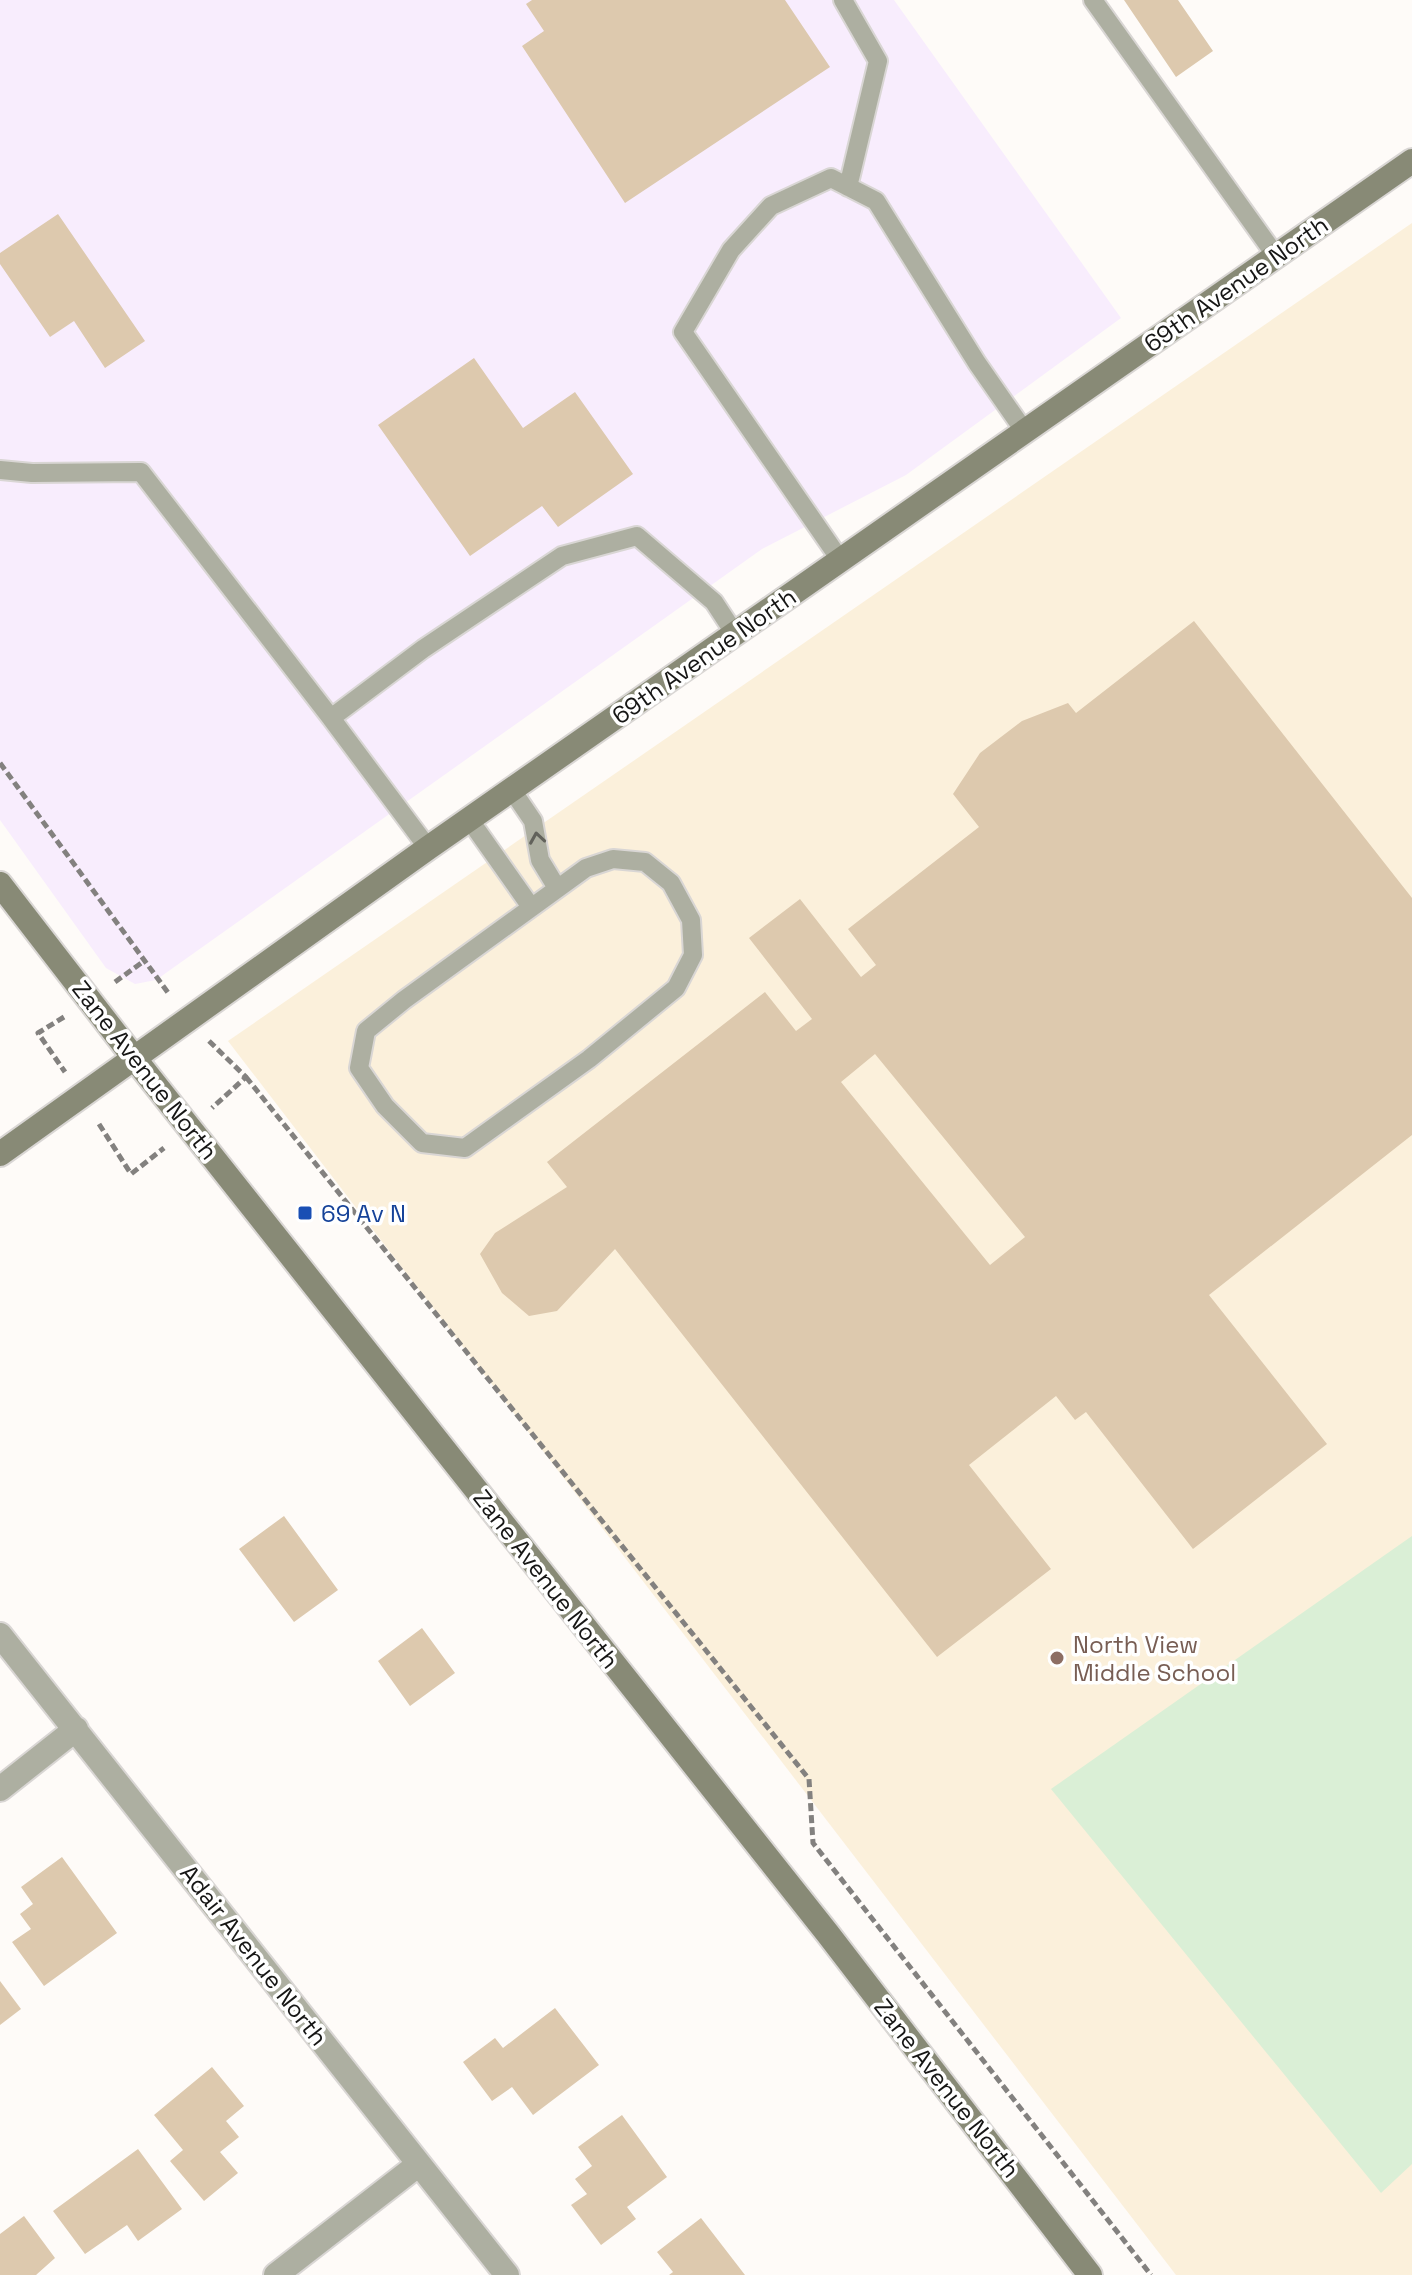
<svg xmlns="http://www.w3.org/2000/svg" width="1412" height="2275" viewBox="0 0 1412 2275" font-family="'Space Grotesk',sans-serif">
<style>
.commercial{fill:#f8edfd}
.education{fill:#fbf0db}
.green{fill:#daefd6}
.building{fill:#ddc9ae;fill-rule:evenodd}
.lines{fill:none;stroke-linecap:round;stroke-linejoin:round}
.lane-casing{stroke:#d9d6d4;stroke-width:22}
.street-casing{stroke:#d9d6d4;stroke-width:28}
.secondary-casing{stroke:#d9d6d4;stroke-width:28}
.path{stroke:#83817f;stroke-width:5;stroke-dasharray:8 4;stroke-linecap:butt}
.lane{stroke:#adafa1;stroke-width:18}
.street{stroke:#adafa1;stroke-width:24}
.secondary{stroke:#888a76;stroke-width:24}
.oneway{stroke:#62625b}
.transit-dot{fill:#1a4fb4;stroke:#fff;stroke-width:3}
.education-dot{fill:#8d6e63;stroke:#fff;stroke-width:3}
.labels{text-anchor:middle;dominant-baseline:central;stroke-width:7;stroke-linejoin:round;paint-order:stroke}
.street-label{font-size:24px;fill:#161615;stroke:#fff}
.transit-label{font-size:24px;fill:#164399;stroke:#fff;text-anchor:start}
.education-label{font-size:24px;fill:#785e54;stroke:#fff;text-anchor:start}
</style>
<rect width="100%" height="100%" fill="#fefbf8"/>
<path class="commercial" d="M0,0H894L1121,318L906,475L762,549L156,980L135,984L106,968L0,820Z"/>
<path class="education" d="M1412,223V2275H1176L228,1041Z"/>
<path class="green" d="M1412,1536V2164L1381,2193L1051,1789Z"/>
<path class="building" d="M532,0H785L830,67L625,203L522,46L544,31L526,4Z
M1124,0H1178L1213,51L1176,77Z
M58,214L145,341L105,368L74,321L50,337L0,264V253Z
M474,358L523,428L575,392L633,474L558,527L542,506L470,556L378,425Z
M1194,621L1412,898V1135L1209,1295L1327,1444L1193,1549L1086,1412L1075,1420L1056,1396L969,1465L1051,1569L937,1657L615,1249L557,1311L529,1316L502,1293L480,1254L495,1233L567,1187L547,1162L765,992L796,1031L812,1019L749,938L800,899L861,977L876,965L848,929L979,827L953,794L980,753L1022,721L1068,703L1076,713ZM875,1054L1025,1237L990,1265L841,1082Z
M284,1516L338,1590L294,1622L239,1549Z
M422,1628L455,1673L410,1706L378,1661Z
M62,1857L117,1933L44,1986L12,1942L31,1929L20,1914L33,1904L21,1887Z
M0,1981L21,2009L0,2025Z
M555,2008L599,2065L533,2115L512,2087L492,2101L463,2062L495,2038L503,2048Z
M212,2067L244,2106L226,2121L239,2137L220,2152L238,2173L204,2201L170,2161L183,2150L154,2115Z
M622,2115L667,2177L627,2207L636,2219L601,2245L571,2205L587,2194L575,2179L592,2166L578,2147Z
M138,2149L182,2209L138,2241L127,2225L85,2254L53,2211Z
M24,2216L55,2258L36,2275H0V2234Z
M701,2218L745,2275H669L673,2272L657,2252Z"/>
<g class="lines">
<defs>
<path id="lane" d="M843,0L878,61L848,187
M1093,0L1276,256
M0,470L32,473L141,472L331,718
M841,561L683,332L731,250L771,206L831,178L876,201L977,363L1025,432
M512,790L533,821L540,860L557,888
M469,819L531,907
M428,848L331,718L423,649L562,556L637,536L714,602L735,634
M613,859L645,862L671,883L691,920L693,955L676,988L589,1059L465,1148L422,1143L385,1106L359,1068L366,1031L404,1000L586,868Z"/>
<path id="street" d="M0,1635L507,2275
M0,1789L76,1729
M276,2275L419,2164"/>
<path id="secondary" d="M0,884L135,1059L828,1934L1090,2275
M0,1154L428,848L1412,161"/>
</defs>
<use href="#lane" class="lane-casing"/>
<use href="#street" class="street-casing"/>
<use href="#secondary" class="secondary-casing"/>
<path class="path" d="M0,763L169,994
M115,982L144,961
M64,1017L38,1033L65,1072
M209,1041L246,1077L212,1108
M246,1077L809,1779L813,1843L1151,2275
M99,1124L131,1174L164,1148"/>
<use href="#lane" class="lane"/>
<use href="#street" class="street"/>
<use href="#secondary" class="secondary"/>
</g>
<defs><path id="oneway-chevron" d="M-2-3.5L2.5 0L-2 3.5" fill="none" stroke-width="1.6" stroke-linecap="round" stroke-linejoin="round" transform="scale(2)"/></defs>
<use class="oneway" href="#oneway-chevron" transform="translate(537 838) rotate(-99)"/>
<rect class="transit-dot" x="297" y="1205" width="16" height="16" rx="4"/>
<circle class="education-dot" cx="1057" cy="1658" r="8"/>
<g class="labels">
<g class="street-label">
<text transform="translate(1236 284) rotate(-35)">69th Avenue North</text>
<text transform="translate(704 656) rotate(-35)">69th Avenue North</text>
<text transform="translate(145 1070) rotate(52)">Zane Avenue North</text>
<text transform="translate(546 1579) rotate(52)">Zane Avenue North</text>
<text transform="translate(254 1955) rotate(52)">Adair Avenue North</text>
<text transform="translate(947 2088) rotate(52)">Zane Avenue North</text>
</g>
<g class="transit-label">
<text x="321" y="1213">69 Av N</text>
</g>
<g class="education-label">
<text x="1073" y="1644">North View<tspan x="1073" dy="28">Middle School</tspan></text>
</g>
</g>
</svg>
